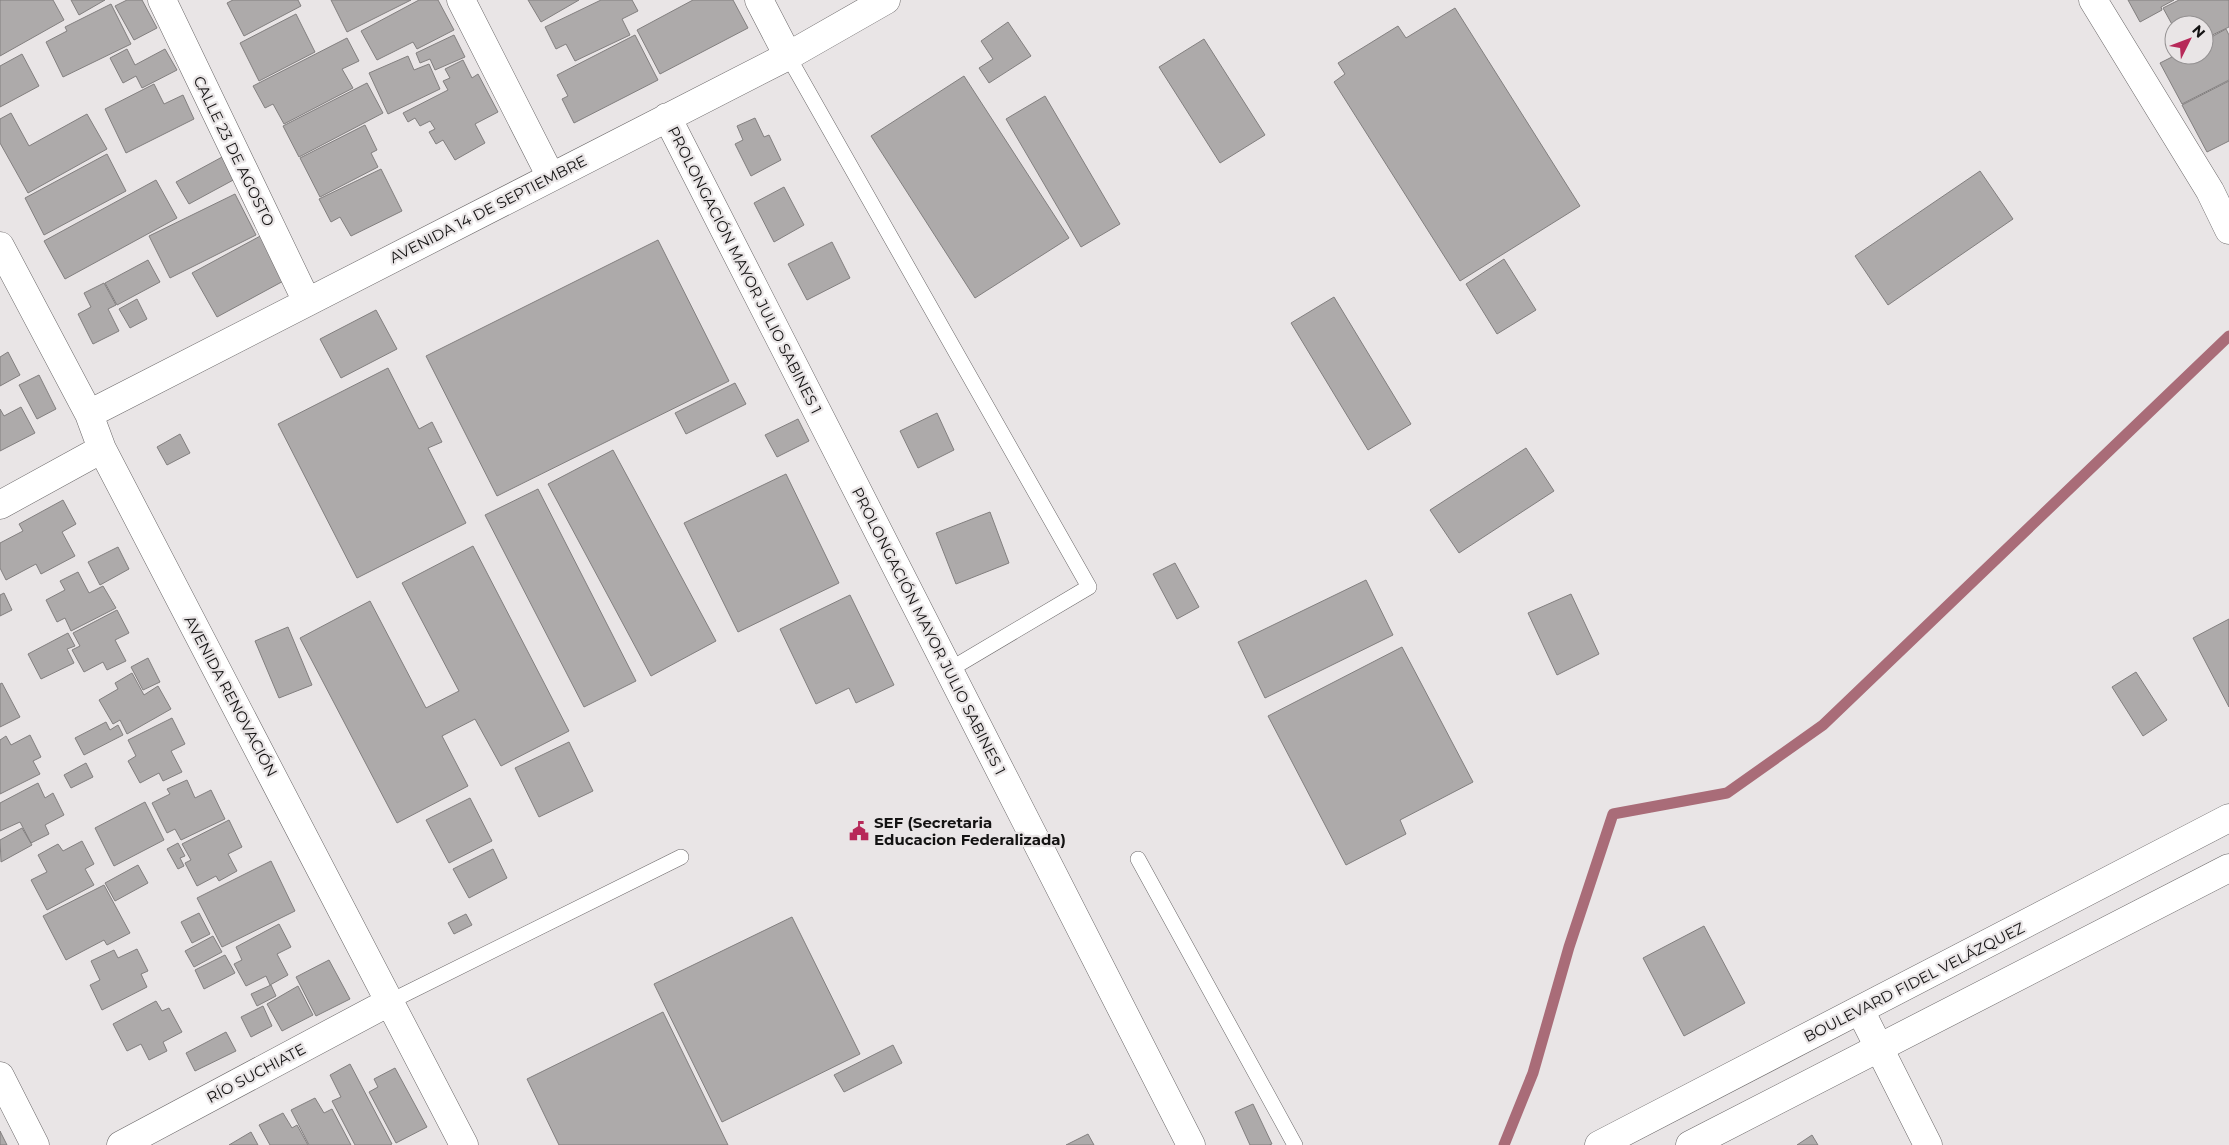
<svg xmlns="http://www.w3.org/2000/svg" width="2229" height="1145" viewBox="0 0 2229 1145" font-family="Montserrat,sans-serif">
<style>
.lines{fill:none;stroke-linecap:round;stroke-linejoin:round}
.stream{stroke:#a96c78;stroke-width:11}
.building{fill:#adaaaa;stroke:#827f7f}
.lane-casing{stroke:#696667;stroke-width:16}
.street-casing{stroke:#696667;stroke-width:29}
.secondary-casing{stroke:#696667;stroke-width:29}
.lane{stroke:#fff;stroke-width:15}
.street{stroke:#fff;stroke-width:28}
.secondary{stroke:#fff;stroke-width:28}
.labels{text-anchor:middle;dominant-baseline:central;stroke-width:4.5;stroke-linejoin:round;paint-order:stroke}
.street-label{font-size:15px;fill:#141313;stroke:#e9e5e6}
.poi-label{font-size:15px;font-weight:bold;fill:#141313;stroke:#e9e5e6;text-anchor:start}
</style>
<rect width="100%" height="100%" fill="#e9e5e6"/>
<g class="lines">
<path class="stream" d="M1504,1145L1533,1073L1569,947L1613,814L1727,793L1823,725L2229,336"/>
</g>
<path class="building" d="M0,0H53L64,20L0,56Z
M71,0H105L79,15Z
M127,0H142L157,28L134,40L115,6Z
M233,0H298L301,6L244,36L227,3Z
M331,0H411L347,32Z
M419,0H438L454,30L417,49L413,42L377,60L361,31Z
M528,0H579L541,22Z
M601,0H632L638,11L622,19L630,35L575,61L566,44L556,49L545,27Z
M693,0H733L748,28L660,74L637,30Z
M2128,0H2174L2161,7L2162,10L2140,22Z
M2179,0H2229V27L2204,39V25H2174V28L2163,8Z
M111,4L131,44L63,77L46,42L67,31L65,27Z
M1455,8L1580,206L1460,281L1334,82L1345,74L1338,63L1398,26L1406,38Z
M296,14L315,52L259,81L240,43Z
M1008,22L1031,56L989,83L979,68L993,59L981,41Z
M2226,29L2229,35V80L2182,104L2160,63L2176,55H2204V41Z
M454,35L465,57L435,70L430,59L420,63L416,53Z
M635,35L658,80L574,123L562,99L568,96L557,75Z
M347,38L359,61L342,69L353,88L284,124L273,104L265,108L253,86Z
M1204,39L1265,135L1220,163L1159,67Z
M127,49L135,65L165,49L177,70L142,88L136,76L123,83L110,58Z
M22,54L39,86L0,107V66Z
M408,56L414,70L429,64L440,89L388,114L369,73Z
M463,60L472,78L478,74L498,112L475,124L485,143L455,160L443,140L436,144L429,132L435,129L430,121L420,126L415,118L408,122L403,113L448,90L443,81L450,78L445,69Z
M964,76L1069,238L975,298L871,136Z
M2229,81V141L2207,152L2182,105Z
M367,83L383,113L299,157L283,126Z
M154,84L164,104L183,95L194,119L126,153L105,109Z
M1045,96L1120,224L1081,247L1006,119Z
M11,113L29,146L87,114L107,149L28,193L0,143V119Z
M755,118L764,137L769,135L781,160L751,176L735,144L743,140L737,126Z
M365,125L377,150L371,153L378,167L320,197L300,158Z
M107,154L126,191L44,235L25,198Z
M224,156L237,178L189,204L176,182Z
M381,169L402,211L351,236L340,217L331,222L319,199Z
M1980,171L2013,219L1888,305L1855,256Z
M156,180L177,218L65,279L44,241Z
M784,187L804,225L774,242L754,203Z
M235,194L256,235L170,278L149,236Z
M264,234L289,278L217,317L192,273Z
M658,240L729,381L497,496L426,356Z
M832,242L850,278L807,300L788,264Z
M1504,259L1536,310L1497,334L1466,284Z
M148,260L160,282L117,305L105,283Z
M104,283L116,305L108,309L119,331L93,344L78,314L91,307L84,293Z
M1334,297L1411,424L1368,450L1291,323Z
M137,299L147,319L130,328L119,309Z
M376,310L397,349L341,378L320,339Z
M8,352L20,375L0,386V357Z
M388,368L419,429L432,422L442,442L428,448L466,523L357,578L278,424Z
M39,375L56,409L37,419L19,385Z
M735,383L746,404L686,434L675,413Z
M21,407L35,433L0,451V409L4,416Z
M937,413L954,450L918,468L900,431Z
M798,419L809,441L777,457L765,435Z
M180,434L190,453L167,465L157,447Z
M1526,448L1554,491L1459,553L1430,510Z
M613,450L716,641L651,676L548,484Z
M786,474L839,583L738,632L684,523Z
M538,489L636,681L584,707L485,515Z
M63,500L76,524L62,532L75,556L41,574L36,564L6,580L0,568V543L23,531L19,524Z
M990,512L1009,563L956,584L936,533Z
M473,546L569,731L501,766L475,719L442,736L468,786L397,823L300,638L370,601L426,708L459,691L402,583Z
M118,547L129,569L100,585L88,562Z
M1175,563L1199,607L1177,619L1153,574Z
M78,572L89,593L103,586L116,608L71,631L65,618L57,622L46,600L65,590L60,581Z
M1366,580L1393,635L1265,698L1238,642Z
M4,593L12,610L0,616V595Z
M1571,594L1599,654L1557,675L1528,613Z
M850,595L894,685L856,703L849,688L816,704L780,629Z
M117,610L129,633L115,640L126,661L107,670L103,662L84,672L72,650L80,646L73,633Z
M2229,619V707L2193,638Z
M288,627L312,685L279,698L255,641Z
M68,633L75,646L67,649L74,663L41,679L28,654Z
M1402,647L1473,782L1400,820L1406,834L1346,865L1268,716Z
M148,658L160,682L143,690L131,667Z
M2136,672L2167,720L2143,736L2112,687Z
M132,673L144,695L158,686L171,709L127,734L120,720L113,724L99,700L118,689L115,683Z
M2,683L20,717L0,727V684Z
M172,718L185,744L171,751L182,772L163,781L159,773L140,783L128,761L136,756L128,740Z
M106,722L110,730L118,725L123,735L84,755L75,738Z
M30,735L41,757L33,761L40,774L0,794V740L6,736L11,745Z
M569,742L593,791L539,817L515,768Z
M86,763L93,777L71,788L64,775Z
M187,780L195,798L211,790L225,819L181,840L175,829L167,833L152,803L170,794L167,789Z
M38,783L45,798L53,793L64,815L45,825L49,834L31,843L20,822L0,831V803Z
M470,798L492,841L449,863L426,820Z
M145,802L164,840L114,866L95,828Z
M229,820L242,847L228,854L237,871L219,881L216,876L197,886L185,863L191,860L182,844Z
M22,828L32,845L1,862L0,840Z
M82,841L94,864L85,869L94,885L47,910L31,880L47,872L38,855L58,844L63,851Z
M178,843L185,856L180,858L184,866L178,869L167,849Z
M493,849L507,878L469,898L453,869Z
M271,861L295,911L222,947L197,898Z
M138,865L148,883L115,901L105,883Z
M104,885L130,933L107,945L104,940L66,960L43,916Z
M199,913L210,934L192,943L181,922Z
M466,914L472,925L454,934L448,923Z
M792,917L860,1054L722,1122L654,984Z
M279,924L291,947L277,954L288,975L270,985L266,976L246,986L234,964L242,960L236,947Z
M1704,926L1745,1003L1684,1036L1643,958Z
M213,936L222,952L194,967L185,951Z
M137,949L148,971L141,974L147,987L102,1010L90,985L100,980L91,961L114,950L118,958Z
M225,955L235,973L204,989L195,970Z
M329,960L350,999L316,1016L296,977Z
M271,985L276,996L257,1006L251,994Z
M298,986L313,1015L282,1031L267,1004Z
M156,1001L162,1011L169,1008L182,1032L163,1042L167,1051L149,1060L141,1044L127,1051L113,1024Z
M263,1006L272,1026L251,1037L241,1017Z
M663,1012L728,1145H559L527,1079Z
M226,1032L236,1051L195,1071L186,1053Z
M893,1045L902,1063L844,1092L834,1075Z
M350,1064L392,1144L390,1145H355L332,1101L341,1097L330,1075Z
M395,1068L427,1127L396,1143L369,1092L378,1087L374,1079Z
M315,1098L324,1113L332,1109L351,1145H309L291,1110Z
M1253,1104L1272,1144L1269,1145H1250L1235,1112Z
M283,1113L292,1128L297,1125L308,1145H270L259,1125Z
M0,1131L7,1145H0Z
M251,1132L258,1145H229Z
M1088,1134L1094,1145H1066Z
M1812,1135L1818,1145H1797Z"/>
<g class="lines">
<defs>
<path id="lane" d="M788,56L1089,587L949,670
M1138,859L1295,1145
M391,1001L681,857"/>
<path id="street" d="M162,0L307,302
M461,0L551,177
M759,0L788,56
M2093,0L2210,191L2229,230
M667,117L1191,1145
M0,246L89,414L102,449L464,1145
M89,414L788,56L886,0
M0,505L102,449
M1860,1010L1928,1145
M0,1076L35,1145
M121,1145L391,1001"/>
<path id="secondary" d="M1599,1145L2229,818
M1690,1145L2229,868"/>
</defs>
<use href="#lane" class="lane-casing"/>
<use href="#street" class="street-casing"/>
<use href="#secondary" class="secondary-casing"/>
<use href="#lane" class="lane"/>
<use href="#street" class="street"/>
<use href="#secondary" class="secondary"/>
</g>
<defs>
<symbol id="civic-bare" viewBox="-9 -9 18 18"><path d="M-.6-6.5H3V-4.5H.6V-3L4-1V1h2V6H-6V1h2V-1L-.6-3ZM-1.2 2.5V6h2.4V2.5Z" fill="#b72959" stroke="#e9e5e6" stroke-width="2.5" paint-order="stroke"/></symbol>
</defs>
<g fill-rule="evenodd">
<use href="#civic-bare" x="845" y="817" width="28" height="28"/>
</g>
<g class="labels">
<g class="street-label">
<text transform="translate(234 151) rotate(64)">CALLE 23 DE AGOSTO</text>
<text transform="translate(488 209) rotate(-27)">AVENIDA 14 DE SEPTIEMBRE</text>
<text transform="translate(745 270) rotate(63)">PROLONGACIÓN MAYOR JULIO SABINES 1</text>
<text transform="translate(929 631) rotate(63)">PROLONGACIÓN MAYOR JULIO SABINES 1</text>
<text transform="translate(231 696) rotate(62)">AVENIDA RENOVACIÓN</text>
<text transform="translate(1914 982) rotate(-27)">BOULEVARD FIDEL VELÁZQUEZ</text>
<text transform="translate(256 1073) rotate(-28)">RÍO SUCHIATE</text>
</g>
<g class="poi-label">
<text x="874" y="822">SEF (Secretaria<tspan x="874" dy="17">Educacion Federalizada)</tspan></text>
</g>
</g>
<g transform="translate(2189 40) rotate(48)"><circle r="24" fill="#e9e5e6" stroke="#949192"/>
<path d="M0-4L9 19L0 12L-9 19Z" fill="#b72959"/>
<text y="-8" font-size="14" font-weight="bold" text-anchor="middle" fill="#141313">N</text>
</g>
</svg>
